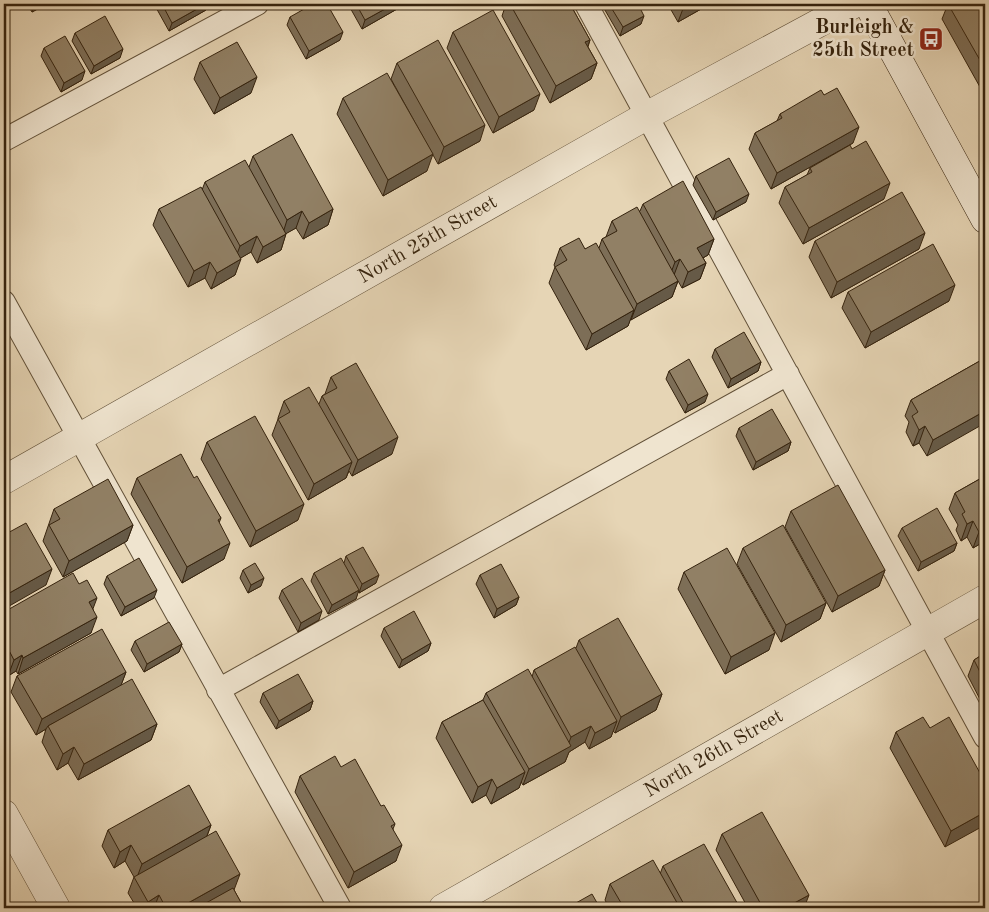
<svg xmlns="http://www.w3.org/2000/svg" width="989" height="912" viewBox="0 0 989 912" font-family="'Old Standard TT',serif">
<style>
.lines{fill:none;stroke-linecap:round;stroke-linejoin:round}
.lane-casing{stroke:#615038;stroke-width:24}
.street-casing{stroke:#615038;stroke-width:29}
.secondary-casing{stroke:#35230e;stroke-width:29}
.lane{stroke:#efe4cf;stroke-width:22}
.street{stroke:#efe4cf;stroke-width:28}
.secondary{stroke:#efe4cf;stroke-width:28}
.wall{fill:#7d6e57;stroke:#35230e}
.shaded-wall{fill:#665a47;stroke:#35230e}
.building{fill:#918065;stroke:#35230e}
.labels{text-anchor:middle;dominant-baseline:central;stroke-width:5;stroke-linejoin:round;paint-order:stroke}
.poi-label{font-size:20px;font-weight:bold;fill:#35230e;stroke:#efe4cf;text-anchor:end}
.street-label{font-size:20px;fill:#35230e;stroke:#efe4cf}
</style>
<rect width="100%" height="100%" fill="#e6d5b5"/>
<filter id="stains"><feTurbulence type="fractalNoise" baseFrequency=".004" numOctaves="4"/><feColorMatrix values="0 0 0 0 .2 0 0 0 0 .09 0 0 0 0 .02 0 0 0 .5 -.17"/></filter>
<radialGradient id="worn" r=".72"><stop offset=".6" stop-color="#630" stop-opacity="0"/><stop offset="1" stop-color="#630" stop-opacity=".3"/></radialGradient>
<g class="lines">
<defs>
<path id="lane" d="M586,4L985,737
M4,140L257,4
M4,302L340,908
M218,690L788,374"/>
<path id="street" d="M4,480L648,115L854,4
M4,814L56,908
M443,908L985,599"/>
<path id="secondary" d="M868,4L985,219"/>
</defs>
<use href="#lane" class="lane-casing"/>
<use href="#street" class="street-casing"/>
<use href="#secondary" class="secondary-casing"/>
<use href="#lane" class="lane"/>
<use href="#street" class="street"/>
<use href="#secondary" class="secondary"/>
</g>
<path class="wall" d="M27,4H47L32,12Z
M154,4H209L206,10L169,31Z
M348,4H399L397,9L362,29Z
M506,4H570L590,40L588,47L597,63L591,79L550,103L502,16Z
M603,4H638L641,24L620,36L602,5Z
M672,4H710L678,22L670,8Z
M948,4H985V96L942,19Z
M290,17L340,40L306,59L287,25Z
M453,32L534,110L493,133L447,48Z
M75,33L120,58L91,74L72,41Z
M44,48L82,80L61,92L41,56Z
M200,62L251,93L214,114L194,79Z
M397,63L480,141L438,164L391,79Z
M824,95L853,143L771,189L749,149L755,133L777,121L780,114Z
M343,98L427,171L383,196L337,114Z
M253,156L333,209L328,225L303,239L296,228L286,233L281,250L257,263L251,252L240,258L235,275L211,289L205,278L188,287L153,225L159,209L202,190L205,182L249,167Z
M810,168L884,199L803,244L779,203L785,187L807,175Z
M696,176L746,202L713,220L693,185Z
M643,204L714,239L708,255L703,258L706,263L700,279L682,288L678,281L672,297L630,320L628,326L586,350L549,283L555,267L554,265L560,248L585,249L599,248L602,239L606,237L612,221L640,211Z
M815,241L919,249L831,298L809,257Z
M848,292L949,301L865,348L842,308Z
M715,349L761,362L758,371L728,388L712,357Z
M985,358L927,456L919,443L913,446L906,432L909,422L905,416L911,400Z
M669,371L705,402L685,413L666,379Z
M331,377L392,454L352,476L349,471L346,478L308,500L272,435L278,419V418L284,401L319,404L322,396L325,394Z
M739,428L791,442L788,451L753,470L736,436Z
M207,442L298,520L250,547L201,459Z
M985,476V541L973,548L967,537L961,541L956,530L958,525L949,509L955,493Z
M137,478H194L221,518L219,523L224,559L182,583L131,494Z
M54,509L133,525L127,541L63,577L43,541Z
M791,511L885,570L879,586L832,612L785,527Z
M902,528L957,543L954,551L918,571L898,536Z
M743,548L826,603L820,619L781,642L737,564Z
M346,556L376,583L359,593L358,591L356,599L328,614L311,581L314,573L344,563Z
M243,570L261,586L248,593L240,578Z
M684,572L769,650L725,674L678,589Z
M480,575L519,597L516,605L494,618L476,584Z
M107,576L154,598L121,616L104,584Z
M282,590L319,620L298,632L279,598Z
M93,609L91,633L18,674L16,671L8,676L4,668V612Z
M384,628L431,643L428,651L399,668L381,636Z
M579,640L662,694L656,710L615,733L613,731L611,737L589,749L585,742L569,752L565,762L523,785L521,782L519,788L491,804L486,795L472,803L436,738L442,722L483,700L486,693L532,677L534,670L576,648Z
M135,641L182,644L179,652L144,672L131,650Z
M985,653V709L968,676L974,660Z
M126,672L121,685L157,724L151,740L78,780L68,763L57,770L42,742L46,729L36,735L11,692L17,676Z
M263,693L313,701L310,710L276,729L260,702Z
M930,728L985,782L945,847L890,748L896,732Z
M341,767L381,806L395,824L393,829L396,861L348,888L295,792L300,776Z
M211,825L207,836L234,890L244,908H137L128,893L134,877L125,861L114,868L102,846L108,830Z
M722,834L804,908H748L716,850Z
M663,866L740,908H609L605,900L610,884L660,874Z"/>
<path class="shaded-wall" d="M35,4H47L32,12Z
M206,4H209L206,10L169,31L172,23Z
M394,4H399L397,9L362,29L365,20Z
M687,4H710L678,22L684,6Z
M8,13L4,25V15Z
M644,16L641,24L620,36L623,27Z
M343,32L340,40L306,59L309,51Z
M590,40L584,56L585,42Z
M123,49L120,58L91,74L94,66Z
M597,63L591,79L550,103L556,86Z
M85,71L82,80L61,92L64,83Z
M257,77L251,93L214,114L220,98Z
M540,94L534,110L493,133L499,117Z
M485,125L480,141L438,164L444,147Z
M859,127L853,143L771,189L777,173Z
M433,154L427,171L383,196L388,180Z
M890,183L884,199L803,244L809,228Z
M749,194L746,202L713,220L716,212Z
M333,209L328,225L303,239L309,223Z
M302,211L296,228L282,236L287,220Z
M925,233L919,249L831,298L837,282Z
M286,234L281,250L257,263L263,247Z
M257,236L251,252L234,262L240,246Z
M714,239L708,255L692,264L697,248Z
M241,259L235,275L211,289L217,273Z
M680,259L674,275L669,278L675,262Z
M210,262L205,278L188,287L194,271Z
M706,263L700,279L682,288L688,272Z
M678,281L672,297L631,320L637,304Z
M955,285L949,301L865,348L871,332Z
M634,310L628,326L586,350L592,334Z
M761,362L758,371L728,388L731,379Z
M708,394L705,402L685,413L688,405Z
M985,411V423L927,456L933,440Z
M925,426L919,443L913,446L919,430Z
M398,437L392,454L352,476L358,460Z
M791,442L788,451L753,470L756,462Z
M352,462L346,478L308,500L314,484Z
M304,504L298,520L250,547L256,531Z
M973,521L967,537L961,541L967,524Z
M133,525L127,541L63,577L69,561Z
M985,528V541L973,548L979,532Z
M230,543L224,559L182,583L187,567Z
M957,543L954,551L918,571L921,562Z
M52,569L46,585L4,609V596Z
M885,570L879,586L832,612L838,596Z
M379,575L376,583L359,593L362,584Z
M264,578L261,586L248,593L251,585Z
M157,590L154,598L121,616L125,607Z
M359,590L356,599L328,614L332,605Z
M519,597L516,605L494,618L497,609Z
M97,598L91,614L89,602Z
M826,603L820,619L781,642L786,625Z
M322,611L319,620L298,632L301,623Z
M97,617L91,633L18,674L23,658Z
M775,633L769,650L725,674L731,657Z
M431,643L428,651L399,668L402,660Z
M182,644L179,652L144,672L147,664Z
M22,655L16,671L8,676L14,660Z
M126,672L120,688L48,726L46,729L36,735L42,719Z
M662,694L656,710L615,733L621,717Z
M313,701L310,710L276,729L279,721Z
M617,721L611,737L589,749L595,733Z
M157,724L151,740L78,780L84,764Z
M591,726L585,742L569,752L565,762L523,785L529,769L567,748L571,737Z
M74,747L68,763L57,770L63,754Z
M525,772L519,788L491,804L497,788Z
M492,779L486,795L472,803L478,787Z
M985,812V825L945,847L951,831Z
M211,825L205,841L136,880L142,864Z
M131,845L125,861L114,868L120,852Z
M402,845L396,861L348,888L354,872Z
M240,874L234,890L202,908H179Z
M159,895L154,908H145L148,902Z
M809,895L804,908H785Z"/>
<path class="building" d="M162,4H206L172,23Z
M313,4H327L343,32L309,51L290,17Z
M356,4H394L365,20Z
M510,4H570L590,40L585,42L597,63L556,86Z
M609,4H638L644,16L623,27Z
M948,4H985V69Z
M4,5L8,13L4,15Z
M493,10L540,94L499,117L453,32Z
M105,16L123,49L94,66L75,33Z
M65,36L85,71L64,83L44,48Z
M438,40L485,125L444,147L397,63Z
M237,42L257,77L220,98L200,62Z
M387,73L433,154L388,180L343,98Z
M837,88L859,127L777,173L755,133L782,118L780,114L821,90L824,95Z
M292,134L333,209L309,223L302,211L287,220L253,156Z
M866,141L890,183L809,228L785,187L812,172L810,168L850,145L852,149Z
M729,158L749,194L716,212L696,176Z
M245,160L286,234L263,247L257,236L240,246L205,182Z
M683,181L714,239L697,248L706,263L688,272L680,259L675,262L643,204Z
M201,187L241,259L217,273L210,262L194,271L159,209Z
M902,192L925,233L837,282L815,241Z
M637,207L678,281L637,304L602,239L617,231L612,221Z
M579,238L585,249L596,243L634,310L592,334L555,267L567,260L560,248Z
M933,244L955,285L871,332L848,292Z
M744,332L761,362L731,379L715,349Z
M985,358V411L933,440L925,426L919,430L912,416L918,412L911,400Z
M689,359L708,394L688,405L669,371Z
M356,363L398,437L358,460L322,396L337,388L331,377Z
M309,387L352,462L314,484L278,419L290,412L284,401Z
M772,409L791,442L756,462L739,428Z
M255,416L304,504L256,531L207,442Z
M181,454L194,478L197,476L221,518L218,520L230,543L187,567L137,478Z
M985,476V528L979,532L973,521L967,524L962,514L965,512L955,493Z
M108,479L133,525L69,561L49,525L60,519L54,509Z
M838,485L885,570L838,596L791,511Z
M937,508L957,543L921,562L902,528Z
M26,523L52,569L4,596V535Z
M783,525L826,603L786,625L743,548Z
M363,547L379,575L362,584L346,556Z
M727,548L775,633L731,657L684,572Z
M139,558L157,590L125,607L107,576Z
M341,558L359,590L332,605L314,573Z
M255,563L264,578L251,585L243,570Z
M501,564L519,597L497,609L480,575Z
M73,573L79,584L87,580L97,598L89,602L97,617L23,658L22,655L14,660L4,641V612Z
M302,578L322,611L301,623L282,590Z
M414,611L431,643L402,660L384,628Z
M618,618L662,694L621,717L579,640Z
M169,622L182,644L147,664L135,641Z
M102,629L126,672L42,719L17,676Z
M575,647L617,721L595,733L591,726L571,737L534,670Z
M985,653V682L974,660Z
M528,669L571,746L529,769L486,693Z
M298,674L313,701L279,721L263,693Z
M132,679L157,724L84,764L74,747L63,754L48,726Z
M483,700L525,772L497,788L492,779L478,787L442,722Z
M923,717L930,728L949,717L985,782V812L951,831L896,732Z
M335,756L341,767L355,759L381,806L384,805L395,824L391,826L402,845L354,872L300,776Z
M189,785L211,825L142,864L131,845L120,852L108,830Z
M762,812L809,895L785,908H763L722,834Z
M216,831L240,874L179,908H166L159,895L148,902L134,877Z
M704,844L740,908H686L663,866Z
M653,860L680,908H624L610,884Z
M233,888L244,908H197Z
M592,894L600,908H567Z"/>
<defs>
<symbol id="bus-square" viewBox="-11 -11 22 22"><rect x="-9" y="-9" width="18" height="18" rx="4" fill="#8f2418" stroke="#efe4cf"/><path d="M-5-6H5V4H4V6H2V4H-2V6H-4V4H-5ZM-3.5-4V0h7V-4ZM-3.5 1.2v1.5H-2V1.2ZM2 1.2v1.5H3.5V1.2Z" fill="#fff"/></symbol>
</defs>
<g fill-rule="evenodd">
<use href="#bus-square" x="917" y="25" width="28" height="28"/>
</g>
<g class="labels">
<g class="poi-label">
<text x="914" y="28">Burleigh &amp;<tspan x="914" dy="23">25th Street</tspan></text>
</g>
<g class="street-label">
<text transform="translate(428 240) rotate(-30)">North 25th Street</text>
<text transform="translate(714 754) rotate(-30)">North 26th Street</text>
</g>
</g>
<rect width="989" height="912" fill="none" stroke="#e6d5b5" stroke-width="20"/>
<rect x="5" y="5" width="979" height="902" fill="none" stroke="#35230e" stroke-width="2.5"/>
<rect x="10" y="10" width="969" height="892" fill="none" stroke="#35230e"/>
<rect width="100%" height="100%" filter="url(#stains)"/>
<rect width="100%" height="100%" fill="url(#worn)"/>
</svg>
